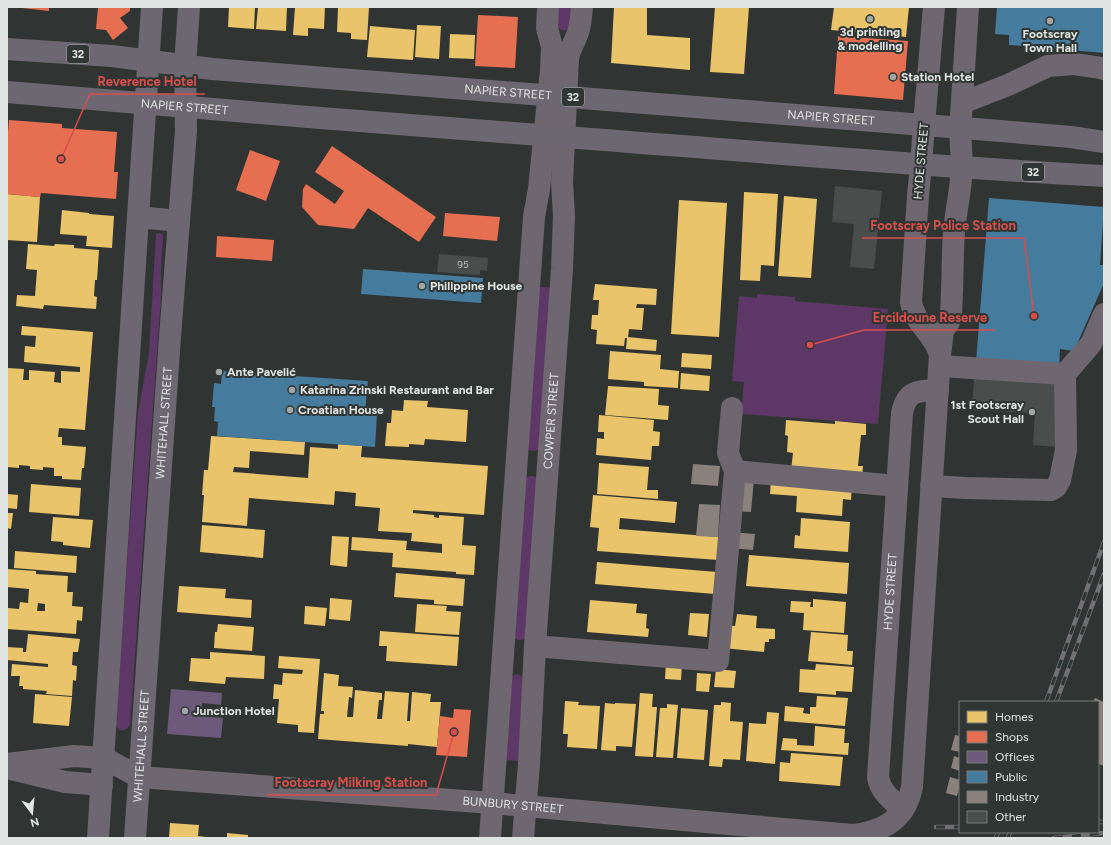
<svg xmlns="http://www.w3.org/2000/svg" width="1111" height="845" viewBox="0 0 1111 845" font-family="Figtree,sans-serif">
<style>
.green{fill:#5d3866}
.homes{fill:#e9c46a;fill-rule:evenodd}
.shops{fill:#e76f51}
.offices{fill:#6d597a}
.public{fill:#457b9d}
.industry{fill:#8a817c}
.building{fill:#494d4c}
.lines{fill:none;stroke-linecap:round;stroke-linejoin:round}
.minor{stroke:#6e6770;stroke-width:22}
.major{stroke:#6d6771;stroke-width:22}
.rail-casing{stroke:#727074;stroke-width:4.5}
.rail{stroke:#2f3633;stroke-width:3;stroke-dasharray:9;stroke-linecap:butt}
.poi-dot{fill:#a2a7a5;stroke:#2f3633;stroke-width:1.5}
.labels{text-anchor:middle;dominant-baseline:central;stroke-width:4;stroke-linejoin:round;paint-order:stroke}
.number-label{font-size:10px;fill:#babebc}
.shield{fill:#2f3633;stroke:#abb0ae;stroke-width:1}
.shield-label{font-size:11px;font-weight:bold;fill:#e0e4e2}
.poi-label{font-size:12px;font-weight:bold;fill:#e0e4e2;stroke:#2f3633;text-anchor:start}
.street-label{font-size:12px;fill:#e0e4e2;stroke:#2f3633}
.leader{fill:none;stroke:#d84e4d;stroke-width:1.5}
.callout-dot{fill:#d84e4d;stroke:#2f3633;stroke-width:1.5}
.callout-label{font-size:13px;text-anchor:middle;font-weight:bold;fill:#d84e4d;stroke:#2f3633;stroke-width:4;stroke-linejoin:round;paint-order:stroke}
</style>
<rect width="100%" height="100%" fill="#303533"/>
<path class="green" d="M558,7H574L570,28C566,31 563,31 558,28Z
M159,233L163,234L161,271V297L130,725C126,732 119,732 115,725L138,412L149,353L156,234Z
M541,287H548L551,290L540,448C535,452 532,451 527,449L537,290Z
M757,294L795,297V301L888,309L878,424L741,414L744,382L732,381L739,296L757,298Z
M530,476H534L538,479L528,637C523,640 520,641 515,639L525,478Z
M517,674L521,676L524,680L521,761L502,760L512,676Z"/>
<path class="homes" d="M229,7H255L254,29L228,27Z
M258,7H287L286,31L256,29Z
M295,7H325L324,29L308,28V36L293,35Z
M338,7H369L367,40L351,39V33L337,32Z
M614,7H647V35L690,38V70L611,63Z
M715,7H749L744,74L710,72Z
M834,7H909L906,37L831,30Z
M417,25L441,26L439,59L415,57Z
M370,26L415,30L413,60L367,57Z
M450,34L475,35L474,59L449,58Z
M744,192L778,194L774,266L761,265L760,281L740,280Z
M7,194L40,197L37,242L7,240Z
M784,196L817,199L811,278L778,276Z
M679,200L727,203L719,337L671,334Z
M62,210L89,213V214L114,216L112,248L86,246L87,236L60,234Z
M28,244L54,246L55,244L74,245V248L99,250L97,280H95L94,296L97,297L96,309L44,305L43,309L16,306L17,295L35,296L37,270L26,269Z
M595,284L657,289L656,305L637,304L636,308H644L642,330L629,329L628,337L657,340L656,351L626,349L627,338H625L624,346L596,344L597,330L591,329L592,315H598L599,300H593Z
M22,326L93,332L85,430L59,428L58,437H62V445L86,447L84,468H82L81,480L62,479V476H54V468L43,467V470L30,469V466L19,465V468L7,467V368L24,369L23,380H29V370L55,372L54,382L61,383V371L80,372V367L24,362L25,346L35,347L36,336L21,335Z
M610,351L661,355L660,369L679,371L678,388L644,386V382L608,379Z
M682,353L712,355L711,369L681,367Z
M681,373L710,376L709,391L680,389Z
M608,386L659,389L658,405L669,406L668,420L605,415Z
M404,400L428,401L427,407L468,410L466,442L425,439L424,445L409,444V447L385,446L387,423H391L392,410L403,411Z
M599,415L654,420L653,431L660,432L659,446H652L651,460L596,455L597,438L604,439V432H598Z
M786,420L835,424V421L866,424V435H861L858,466H863L862,477L791,471L793,453L787,452L788,436L785,435Z
M211,436L305,442L304,455L250,451L249,468L234,467L233,472L308,478L310,447L338,449V444L362,446L361,457L488,466L484,515L413,510V513L434,515V517L439,518V515L464,517L462,545L476,546L474,575L456,574V572L392,567L393,553L351,550L352,537L407,541L406,550L442,553V544L411,541L412,533L378,531L380,508L355,506L356,493L335,491L334,505L249,498L247,526L202,522L204,495H202L204,470H208Z
M599,463L649,467L647,490H658V499L597,494Z
M771,480L852,486L851,500L843,499L842,516L796,512L797,496L770,494Z
M31,484L81,488L79,516L29,512Z
M7,494L18,495L17,509L7,508Z
M593,495L677,502L675,523L620,518L619,529L719,537L718,560L597,551L599,528L590,527Z
M7,513H13L11,529L7,528Z
M53,517L93,520L90,548L63,545V542L51,541Z
M801,518L850,522L848,552L794,548L795,535L800,536Z
M202,525L265,530L263,558L200,552Z
M332,536L349,537L347,567L330,565Z
M15,551L77,556L76,573L14,568Z
M749,555L849,563L847,594L746,586Z
M597,562L717,572L715,594L595,584Z
M7,569L36,571V574L68,576L67,592H73L72,606L83,607L82,621L77,620L76,634L7,629L8,608L19,609L20,602L28,603L29,589L7,587ZM38,603L45,604V611H37Z
M396,573L465,579L463,606L434,604V600L394,597Z
M179,586L226,589L225,598L252,600L251,618L177,612Z
M330,598L352,600L350,621L329,619Z
M813,599L846,602L844,633L803,630L804,613L790,612L791,601L811,602L810,607H813Z
M590,600L637,604L636,613L647,614L646,628L649,629L648,637L587,632Z
M417,604L447,606L446,611L461,612L459,635L415,632Z
M305,606L327,608L325,626L304,624Z
M690,613L709,614L707,637L688,635Z
M737,614L757,616L756,628L775,629V639H769V642H765L764,652L723,648L725,625L735,626Z
M218,624L254,627L252,651L214,648L215,632H217Z
M380,631L459,637L457,666L386,661L387,646H379Z
M811,632L848,635L847,651H853L852,665L808,661Z
M28,634L80,639L78,652H73L72,665L77,666L76,681L73,680L72,696L46,694L47,691L23,689V686H19L20,676H11L12,664L48,667V664L7,660V647L23,648V652H26Z
M210,652L265,656L264,679L226,677L225,684L189,681L191,658L210,659Z
M279,656L320,659L314,733L298,732V725L277,723L279,699H273L274,684L282,685L283,673L302,674L303,670L278,668Z
M666,661L682,663L681,680L665,679Z
M816,664L854,667L852,692L836,691V695L799,692L800,669L815,670Z
M716,669L736,671L734,688L714,687Z
M324,673L339,675L338,686L353,687L352,698L349,697L347,717H353L355,690L382,693V700H379L377,719H382L385,691L409,693L407,721H410L412,692L431,694L430,702H441L437,747L408,744V746L318,739L320,714H324V711H321Z
M697,673L711,674L709,692L696,691Z
M640,693L653,694L652,707H657L653,757L635,756Z
M35,694L72,697L69,726L33,723Z
M817,696L848,698L845,726L784,721L785,706L804,708L803,713L810,714V707H816Z
M565,701L579,702L578,705L600,706L597,749L567,747L568,734H563Z
M721,702L731,703L730,721L743,722L740,760L723,759L722,767L709,766L714,705H721Z
M605,703L615,704V703L636,704L632,747L616,746V751L601,750Z
M667,704L678,705L673,758L656,757L660,708H667Z
M681,708L708,710L704,760L677,758Z
M767,712L779,713L775,764L746,761L749,723L766,724Z
M815,726L845,729L844,743H849L848,755L781,750L783,738L797,739V745L814,746Z
M791,753L843,757L840,786L779,781L780,762L790,763Z
M170,823L199,825L198,836L206,837V838H169Z
M227,833L248,835V838H227Z"/>
<path class="shops" d="M22,7H49V11L22,8Z
M98,7H130V11L120,18L128,28L113,40L106,30L96,29Z
M478,15L518,17L515,68L475,66Z
M838,36L908,41L903,100L834,94Z
M9,120L62,124V128L117,132L114,172H118L116,199L41,193L40,197L7,194V146Z
M332,146L436,217L419,242L368,208L354,229L318,225L302,207L303,189L306,184L335,204L344,191L315,172Z
M250,150L280,161L266,201L236,190Z
M445,213L500,217L497,241L443,236Z
M217,236L274,240L272,261L216,257Z
M454,709L471,710L467,757L436,755L440,716L453,718Z"/>
<path class="offices" d="M171,689L222,693L221,705L202,703L201,716L223,718L221,738L167,734Z"/>
<path class="public" d="M997,7H1104V53L1009,45V35L995,34Z
M989,198L1104,207L1100,265H1104V283L1074,351L1060,349L1059,369L976,362Z
M363,269L483,278L481,303L361,294Z
M222,371L368,381L365,413L377,414L375,447L217,436L218,422L214,421L215,407H212L214,383L221,384Z"/>
<path class="industry" d="M693,464L720,466L718,486L691,484Z
M736,477L754,479L751,512L733,511Z
M699,504L720,505L718,537L696,536Z
M731,532L755,534L753,550L730,548Z
M1095,698L1104,702V766L1099,764L1098,766V702H1093Z
M955,735L960,736V752L951,750Z
M954,756L960,758V771L951,768Z
M950,777L960,780V785L957,796L946,793Z"/>
<path class="building" d="M835,186L882,191L874,269L850,267L854,224L832,222Z
M439,254L488,258L487,271L480,270V275L437,272Z
M974,377L1063,382L1059,447L1033,445L1035,413L972,410Z"/>
<g class="lines">
<g class="minor">
<path d="M962,103L1008,85L1048,66L1074,64L1101,68L1104,69"/>
<path d="M961,116L968,7"/>
<path d="M924,125L934,7"/>
<path d="M921,165L918,196L911,302C915,325 935,334 940,355"/>
<path d="M940,366L1065,374"/>
<path d="M735,471L897,486"/>
<path d="M931,486L966,488L1051,490L1056,487L1060,480L1066,450L1065,374L1091,344L1104,314"/>
<path d="M535,646L718,661L735,471L728,453L732,408"/>
<path d="M7,764L74,756L104,758"/>
<path d="M11,769L65,782L102,785"/>
<path id="s1" d="M139,777L492,803L853,835C883,832 906,819 912,787L940,355L943,331L949,322L951,312C953,286 952,259 954,232C956,210 961,189 962,168"/>
<path id="s2" d="M903,810C893,801 880,792 878,777L902,413C907,390 917,391 938,390"/>
<path d="M490,838L534,217L539,189L551,70L552,47L547,28L548,7"/>
<path id="s3" d="M523,838L529,764L535,646L562,269L564,216L562,182L568,59C569,50 574,44 577,35C581,26 581,16 582,7"/>
</g>
<g class="major">
<path id="s4" d="M7,49L112,56L212,69L988,130L1071,137L1104,142"/>
<path id="s5" d="M7,92C202,109 396,124 591,139C762,152 933,167 1104,176"/>
<path d="M960,127L962,168"/>
<path d="M921,165L924,125"/>
<path d="M138,217L179,221"/>
<path d="M104,758L139,777"/>
<path d="M98,838L138,217L152,7"/>
<path id="s6" d="M135,838L170,337L186,131L185,65L189,7"/>
</g>
<defs>
<path id="rail" d="M1046,702L1104,542
M1056,702L1104,574
M1098,822H1104
M936,827H960
M996,838L998,832
M1008,838L1010,832
M1054,838L1104,833"/>
</defs>
<use href="#rail" class="rail-casing"/>
<use href="#rail" class="rail"/>
</g>
<g class="poi-dot">
<circle cx="870" cy="19" r="4"/>
<circle cx="1050" cy="21" r="4"/>
<circle cx="893" cy="77" r="4"/>
<circle cx="422" cy="286" r="4"/>
<circle cx="219" cy="372" r="4"/>
<circle cx="292" cy="390" r="4"/>
<circle cx="290" cy="410" r="4"/>
<circle cx="1032" cy="412" r="4"/>
<circle cx="185" cy="711" r="4"/>
</g>
<g class="labels">
<g class="number-label">
<text x="463" y="264">95</text>
</g>
<g class="shield">
<rect x="67" y="45" width="22" height="18" rx="3"/>
<rect x="562" y="88" width="22" height="18" rx="3"/>
<rect x="1022" y="163" width="22" height="18" rx="3"/>
</g>
<g class="shield-label">
<text x="78" y="54">32</text>
<text x="573" y="97">32</text>
<text x="1033" y="172">32</text>
</g>
<g class="poi-label">
<text x="870" y="32" text-anchor="middle">3d printing<tspan x="870" dy="14">&amp; modelling</tspan></text>
<text x="1050" y="34" text-anchor="middle">Footscray<tspan x="1050" dy="14">Town Hall</tspan></text>
<text x="901" y="77">Station Hotel</text>
<text x="430" y="286">Philippine House</text>
<text x="227" y="372">Ante Pavelić</text>
<text x="300" y="390">Katarina Zrinski Restaurant and Bar</text>
<text x="1024" y="405" text-anchor="end">1st Footscray<tspan x="1024" dy="14">Scout Hall</tspan></text>
<text x="298" y="410">Croatian House</text>
<text x="193" y="711">Junction Hotel</text>
</g>
<g class="street-label">
<text stroke="none"><textPath href="#s4" startOffset="503">NAPIER STREET</textPath></text>
<text stroke="none"><textPath href="#s5" startOffset="178">NAPIER STREET</textPath></text>
<text stroke="none"><textPath href="#s4" startOffset="827">NAPIER STREET</textPath></text>
<text transform="translate(921 161) rotate(-85)">HYDE STREET</text>
<text stroke="none"><textPath href="#s3" startOffset="418">COWPER STREET</textPath></text>
<text stroke="none"><textPath href="#s6" startOffset="416">WHITEHALL STREET</textPath></text>
<text stroke="none"><textPath href="#s2" startOffset="228">HYDE STREET</textPath></text>
<text stroke="none"><textPath href="#s6" startOffset="92">WHITEHALL STREET</textPath></text>
<text stroke="none"><textPath href="#s1" startOffset="375">BUNBURY STREET</textPath></text>
</g>
</g>
<path class="leader" d="M61 159L90 94H205M1034 316L1024 238H862M810 345L864 330H995M454 732L436 795H267"/>
<g class="callout-dot">
<circle cx="61" cy="159" r="4"/>
<circle cx="1034" cy="316" r="4"/>
<circle cx="810" cy="345" r="4"/>
<circle cx="454" cy="732" r="4"/>
</g>
<g class="callout-label">
<text x="147" y="86">Reverence Hotel</text>
<text x="943" y="230">Footscray Police Station</text>
<text x="930" y="322">Ercildoune Reserve</text>
<text x="351" y="787">Footscray Milking Station</text>
</g>
<rect width="1111" height="845" fill="none" stroke="#e0e4e2" stroke-width="16"/>
<rect x="959" y="701" width="140" height="132" fill="#2f3633" stroke="#767c79"/>
<rect x="967" y="711" width="20" height="12" fill="#e9c46a" stroke="#767c79"/>
<text x="995" y="721" font-size="12" fill="#e0e4e2">Homes</text>
<rect x="967" y="731" width="20" height="12" fill="#e76f51" stroke="#767c79"/>
<text x="995" y="741" font-size="12" fill="#e0e4e2">Shops</text>
<rect x="967" y="751" width="20" height="12" fill="#6d597a" stroke="#767c79"/>
<text x="995" y="761" font-size="12" fill="#e0e4e2">Offices</text>
<rect x="967" y="771" width="20" height="12" fill="#457b9d" stroke="#767c79"/>
<text x="995" y="781" font-size="12" fill="#e0e4e2">Public</text>
<rect x="967" y="791" width="20" height="12" fill="#8a817c" stroke="#767c79"/>
<text x="995" y="801" font-size="12" fill="#e0e4e2">Industry</text>
<rect x="967" y="811" width="20" height="12" fill="#494d4c" stroke="#767c79"/>
<text x="995" y="821" font-size="12" fill="#e0e4e2">Other</text>
<g transform="translate(32 813) rotate(164)" stroke="#2f3633" stroke-width="3" paint-order="stroke">
<path d="M0-3L7 15L0 10L-7 15Z" fill="#e0e4e2"/>
<text y="-6" font-size="11" font-weight="bold" text-anchor="middle" fill="#e0e4e2">N</text>
</g>
</svg>
